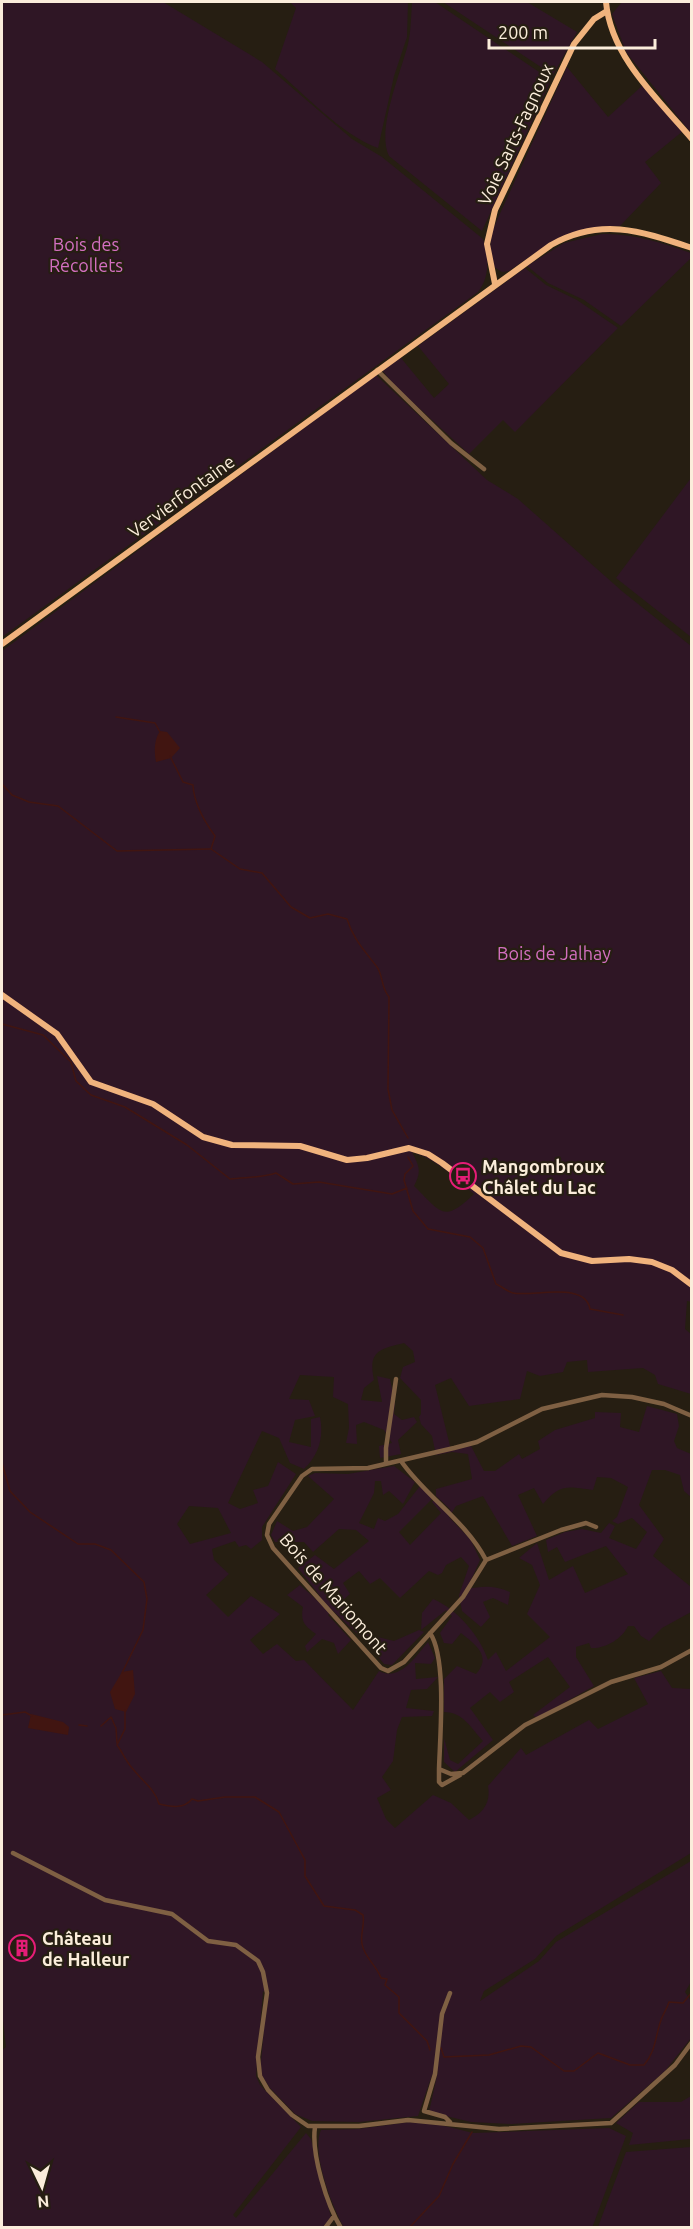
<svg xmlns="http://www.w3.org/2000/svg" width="693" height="2229" viewBox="0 0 693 2229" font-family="Ubuntu,sans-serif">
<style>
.green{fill:#2f1625;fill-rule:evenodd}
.water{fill:#411511}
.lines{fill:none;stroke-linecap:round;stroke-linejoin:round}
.stream{stroke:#411511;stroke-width:1.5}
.street{stroke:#7f6043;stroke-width:4.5}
.secondary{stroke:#f0b37d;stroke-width:6}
.labels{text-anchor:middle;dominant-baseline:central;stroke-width:4.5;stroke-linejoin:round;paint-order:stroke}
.street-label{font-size:18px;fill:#fbeddb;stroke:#261e12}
.park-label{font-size:18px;fill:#d36fc0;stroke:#261e12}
.poi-label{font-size:18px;font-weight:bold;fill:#fbeddb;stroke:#261e12;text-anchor:start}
</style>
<rect width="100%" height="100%" fill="#261e12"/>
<path class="green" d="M2,2H163L262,62L352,139L382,157L483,239C489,257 490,277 478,292L2,637Z
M290,2H408L407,37L394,76L378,148C342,135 304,94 275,69L296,8Z
M412,2H435L551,80L482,231L389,156C376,130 401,72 408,44C411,31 411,16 412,2Z
M443,2H527L577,32L553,75Z
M622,2H691V133L626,52L612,14Z
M567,67L608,117L643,85L683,131L645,162L661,183L620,226C575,225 544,246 509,271L502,272L494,267L490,248L492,231Z
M602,234C634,233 662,243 691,253V258L621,326L584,300L548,283L527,266L564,243Z
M525,268L546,285L577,300L618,328L515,432L503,420L469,454L394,385L382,370L401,358L434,398L449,384L418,346Z
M376,375L487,480L518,499L623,592L691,646L692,1302L687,1301L685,1329L691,1334V1394L658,1384L655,1375L643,1368L588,1372L587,1360L567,1362L563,1372L540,1376L527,1371L520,1399L469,1406L451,1378L435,1385L451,1450L471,1446L484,1471H495L519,1454L522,1459L540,1449L538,1441L555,1430L595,1418V1412L621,1413L620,1427L639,1432L647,1406L677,1414L679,1426L674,1441L677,1448L691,1454V1497L684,1491L680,1475L665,1470H652L639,1505L664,1539L653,1556L691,1587V1612L662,1628L649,1641L641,1636L634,1626H628C622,1639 605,1649 591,1648L589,1643L576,1647V1657L594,1686L537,1718L533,1715L570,1687L548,1657L509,1682L514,1692L500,1702L490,1692L470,1708L493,1740L455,1772L444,1762V1738L450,1760L458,1764L483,1741C471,1728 463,1712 444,1712V1679L457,1666L476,1674C492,1656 476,1645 461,1633L452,1644L444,1643L440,1633L452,1616L446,1610L421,1630L422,1613L433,1599C457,1609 480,1636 488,1660L496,1652L506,1671L550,1637L527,1614L540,1585L532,1565L519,1558L537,1543L549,1580L573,1566L585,1593L628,1574L606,1546L565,1562L557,1547L548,1552L546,1540L565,1532L582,1529L601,1533L609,1523L615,1526L609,1538L636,1549L647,1532L632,1518L618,1524L612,1521L617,1517L628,1487L611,1478L597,1477L593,1490C568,1487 561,1483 543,1504L534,1488L518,1495L537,1536L512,1546L483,1496L456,1506L449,1517L471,1540L480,1560L467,1589C483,1586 494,1585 510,1592L508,1605L493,1598L483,1602L490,1617L481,1627L462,1611L459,1595L469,1566L461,1557L446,1565L442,1573L438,1575L429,1571L400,1598L380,1578L370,1584L359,1571L343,1583L350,1594L342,1601L354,1618H360L374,1636L394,1641L419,1630L424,1632L392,1665L384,1664L369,1645L332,1610L328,1615L351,1640L338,1654L334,1643L322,1639L307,1652L305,1646L316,1634C305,1626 300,1622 303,1607L287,1595L300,1585L319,1602L320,1596L298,1568L315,1555L334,1569L369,1541L356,1530L339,1529L313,1552L304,1542H275L271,1535L277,1521L293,1531L307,1527L334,1499L308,1476L315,1473L348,1474L394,1466L415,1482L403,1504L389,1491L383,1495L381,1481H375L374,1493L359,1523L374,1529L378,1518L385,1521L398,1514L420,1486L433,1498L399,1532L410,1545L441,1513L432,1502L434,1500L447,1513L451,1510L436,1496V1489L472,1479L468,1454L452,1452L436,1455L432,1436L421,1424L419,1417L421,1414V1400L400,1378L403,1367L415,1362L413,1351L404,1343C378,1349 368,1352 374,1380L364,1388L361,1400L382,1402L377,1376L390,1379L395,1404L394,1414L402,1420L414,1417L417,1422L398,1440L401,1454L380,1458L379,1446L392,1443L384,1430L364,1422L356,1425L357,1444L346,1443L349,1428L348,1404L333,1397L334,1377L300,1375L289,1399L309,1400L315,1416L295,1420L289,1442L311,1447V1419L320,1417C324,1437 319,1455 304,1469L290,1463L279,1438L262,1431L228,1503L240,1509L258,1503L253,1490L268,1486L278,1462L296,1474L262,1527V1540L251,1549L246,1545L239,1547L235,1541L212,1549L214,1560L229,1574L206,1595L228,1617L251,1596L280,1614L250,1640L263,1654L277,1644L296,1661L304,1660L353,1710L379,1671C400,1682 416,1656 428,1642L435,1658L431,1664L415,1663L416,1679L438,1677L427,1689L411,1690L406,1708L434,1711L432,1716L402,1717L397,1730L393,1761L382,1777L391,1790L377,1798L386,1819L395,1828L433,1795L451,1803L469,1820C483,1813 491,1803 488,1786L521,1748L526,1755L589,1720L598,1729L648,1704L634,1678L661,1671L672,1688L691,1689V1853L556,1936L535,1959L484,1991L480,2001L539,1961L556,1942L691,1861L692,1980L685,1992L691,2001V2038L665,2071L611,2118L511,2124L471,2122L429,2112L438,2071L432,2075L418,2116L359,2122L312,2121L295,2114L270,2088L260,2073L267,1994L263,1991L256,2076L260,2085L301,2127L233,2215L236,2218L306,2133L311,2139L331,2217L323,2227L2,2228V2042V2050L6,2047L2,2012V651ZM412,1152C436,1159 455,1178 474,1194C443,1224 441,1212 414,1186C422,1171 419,1166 412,1152ZM189,1506L218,1508L231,1533L190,1544L177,1524Z
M691,478V637L616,578Z
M691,2096V2139L629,2145L633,2133L616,2123L639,2102H681Z
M409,2122L441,2125L473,2133L609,2128L626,2136L592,2228L344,2227C332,2207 311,2152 321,2130L358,2129Z
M691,2147V2227H598L626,2152Z"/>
<path class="water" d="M160,731L167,732L180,748L171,758L156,762C154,752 154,740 160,731Z
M133,1670L135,1694L126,1712L115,1709L110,1692L122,1672Z
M31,1714L63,1722L69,1727L68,1735L28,1728Z"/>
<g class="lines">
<path class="stream" d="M116,717L155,723L160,732
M170,756L183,782L193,785C194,804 204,821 215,836L211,849L240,869L262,873L291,907L310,918L328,914L347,919C353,939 365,951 377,967C383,975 381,988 389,997L388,1089L392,1110L408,1138
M2,784L12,795L29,802L58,806L117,851L210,849
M2,1024L43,1035L71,1062L76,1081L91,1095L125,1107L187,1145L230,1179C245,1177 262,1178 276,1173L293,1184L319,1182L392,1194L407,1188
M408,1157L413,1166L405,1174L404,1180L413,1211L428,1229L470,1237L483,1248L496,1284C501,1286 508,1292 513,1293C533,1297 585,1281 590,1309L623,1315
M2,1463L10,1491L30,1512L78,1544H95L111,1550L144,1582L147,1599L143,1630L122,1673
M125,1710V1729L117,1745C123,1753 126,1762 133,1769C142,1781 155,1789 159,1804C171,1807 184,1809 192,1799L198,1801L225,1797H255L279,1812L305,1860V1876L324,1906L355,1910L363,1915C365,1926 360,1933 362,1944C364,1957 377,1966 381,1978L387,1979L385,1985L399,1997V2013L427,2041L430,2050
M2,1715L25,1712L32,1716
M79,1725L87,1726
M101,1726L111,1717L116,1728L117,1743
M441,2048L444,2057L489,2055L521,2046L531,2047L564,2071H574L598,2053L630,2065H644C656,2051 655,2037 661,2020C663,2014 667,2009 669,2002L683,2003L692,1992
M409,2228L439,2196L453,2164L472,2132"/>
<path class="street" d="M377,370L451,443L484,469
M401,1461C426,1497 465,1520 486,1560
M386,1462V1448L396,1379
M596,1527L586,1523L561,1530L486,1560L463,1597L404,1662L388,1671L381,1668L273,1548L267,1535L269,1524L302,1476L312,1469L368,1468L454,1448L477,1442L542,1409L602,1395L632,1397L664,1404L692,1416
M430,1633C447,1658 440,1736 439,1769L451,1774L463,1773L525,1725L611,1682L661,1667L692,1650
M439,1769V1782L442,1785L460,1775
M13,1853L105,1900L172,1914L208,1941L236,1945L258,1961L263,1972L267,1993L258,2057L260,2076L268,2090L292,2115L308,2126H359L408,2120L499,2129L611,2123L675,2065L692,2042
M450,2122L445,2117L424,2111L435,2074L442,2014L450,1993
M315,2127C311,2154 327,2205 341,2228
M325,2228L334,2216"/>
<path class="secondary" d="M606,2C611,57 657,98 692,139
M495,284L487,244L495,210L574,44L594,19L607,11
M2,644L551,245C601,217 641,231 692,248
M2,995L57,1034L91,1082L153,1104L203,1137L232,1145L300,1146L347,1160L367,1158L409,1148L428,1154L442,1163L561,1253L592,1261L629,1259L652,1262L672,1270L692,1285"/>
</g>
<defs>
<symbol id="bus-ring" viewBox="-11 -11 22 22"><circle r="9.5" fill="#261e12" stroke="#e51d77" stroke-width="1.5"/><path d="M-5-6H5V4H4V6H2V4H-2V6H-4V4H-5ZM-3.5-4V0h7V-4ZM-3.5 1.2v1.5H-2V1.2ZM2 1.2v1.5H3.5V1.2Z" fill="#e51d77"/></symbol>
<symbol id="building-ring" viewBox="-11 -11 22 22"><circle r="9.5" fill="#261e12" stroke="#e51d77" stroke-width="1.5"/><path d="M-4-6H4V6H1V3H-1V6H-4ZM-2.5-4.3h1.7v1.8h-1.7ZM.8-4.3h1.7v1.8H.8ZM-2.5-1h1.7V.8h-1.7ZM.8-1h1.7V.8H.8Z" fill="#e51d77"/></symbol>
</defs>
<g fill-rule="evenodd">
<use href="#bus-ring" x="448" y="1161" width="30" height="30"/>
<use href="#building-ring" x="7" y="1933" width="30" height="30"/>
</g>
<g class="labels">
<g class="street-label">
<text transform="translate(515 134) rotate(-65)">Voie Sarts-Fagnoux</text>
<text transform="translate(181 496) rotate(-36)">Vervierfontaine</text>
<text transform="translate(334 1593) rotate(49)">Bois de Mariomont</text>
</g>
<g class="park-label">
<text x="86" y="244">Bois des<tspan x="86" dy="21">Récollets</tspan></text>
<text x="554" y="953">Bois de Jalhay</text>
</g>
<g class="poi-label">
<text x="482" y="1166">Mangombroux<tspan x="482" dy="21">Châlet du Lac</tspan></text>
<text x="42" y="1938">Château<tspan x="42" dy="21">de Halleur</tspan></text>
</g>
</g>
<rect width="693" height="2229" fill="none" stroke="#fbeddb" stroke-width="6"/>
<g transform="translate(42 2187) rotate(175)" stroke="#261e12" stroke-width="4.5" paint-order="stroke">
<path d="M0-4.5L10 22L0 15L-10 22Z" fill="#fbeddb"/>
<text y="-9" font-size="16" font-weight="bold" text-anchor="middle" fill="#fbeddb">N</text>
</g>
<path d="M489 39v9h166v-9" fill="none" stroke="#fbeddb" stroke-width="3"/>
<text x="498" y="39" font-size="18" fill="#fbeddb" stroke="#261e12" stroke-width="4.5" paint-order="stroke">200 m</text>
</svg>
